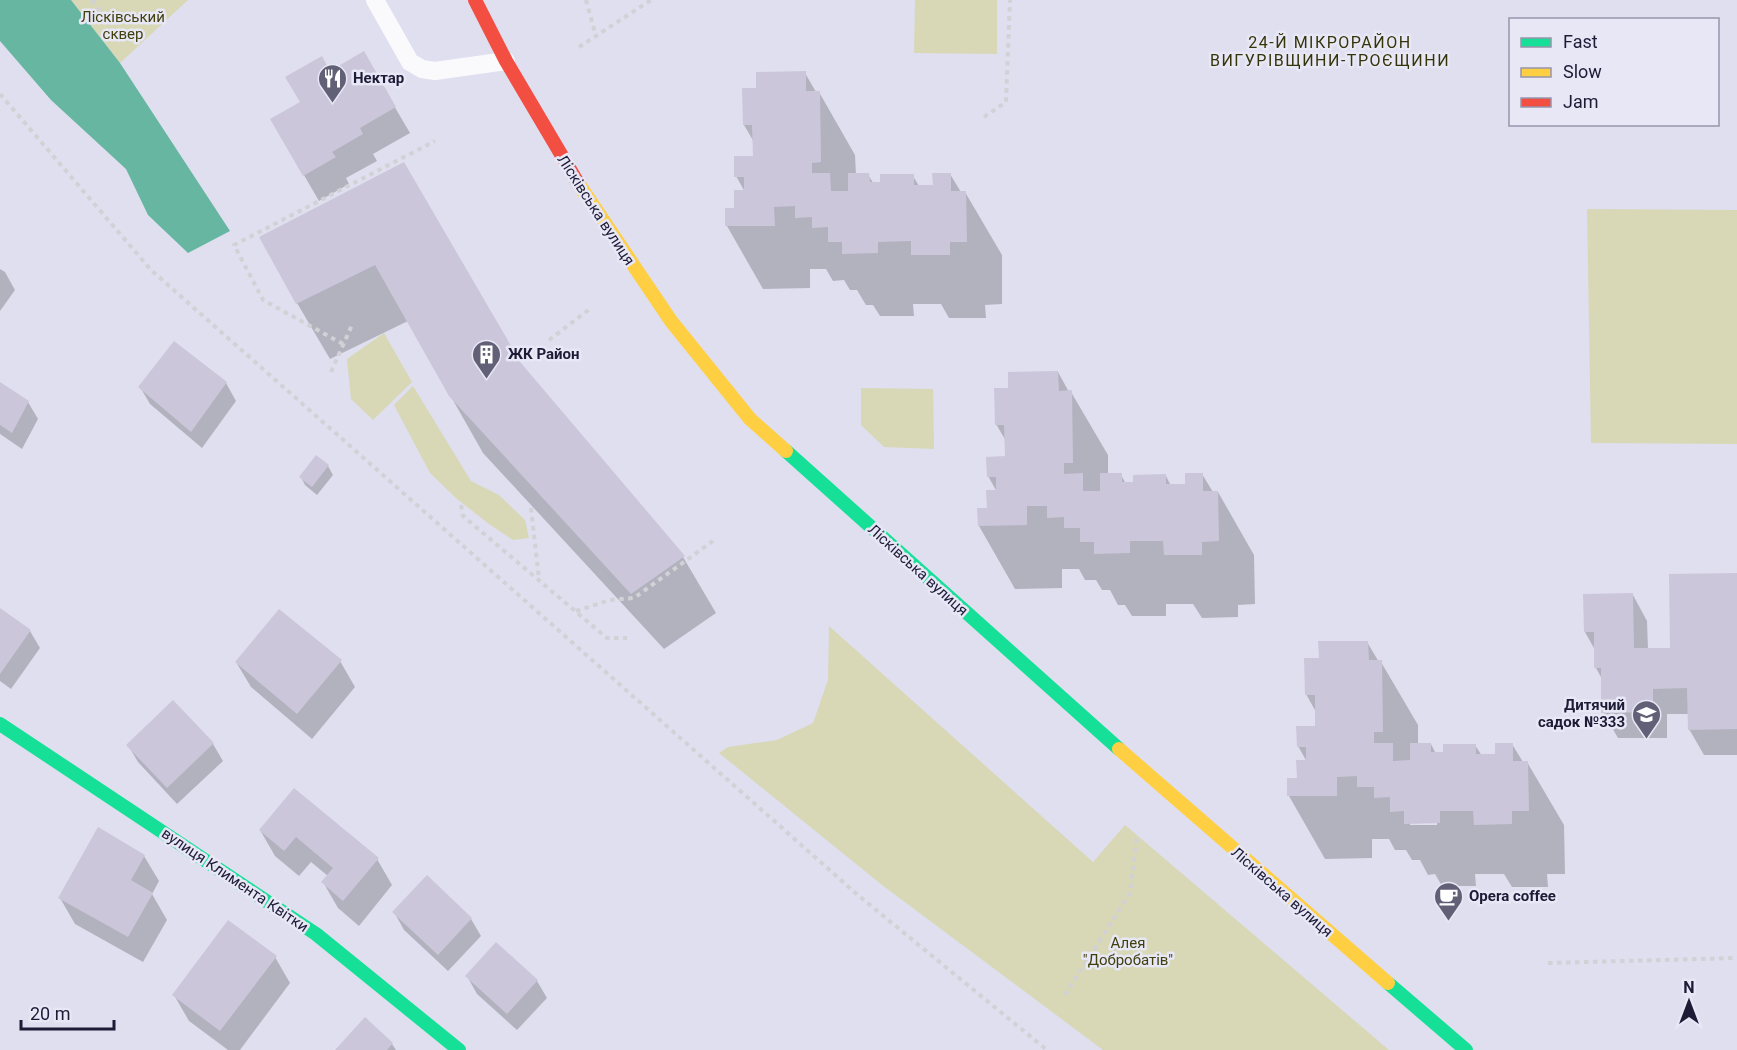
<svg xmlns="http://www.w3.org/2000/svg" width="1737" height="1050" viewBox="0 0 1737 1050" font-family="Roboto,sans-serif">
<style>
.green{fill:#d8d8b7}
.water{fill:#67b6a1}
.shadow{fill:#0003;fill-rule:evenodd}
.building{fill:#ccc6da}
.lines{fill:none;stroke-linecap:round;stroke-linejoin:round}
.path{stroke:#d1d1d6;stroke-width:4;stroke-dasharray:4.5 4.5;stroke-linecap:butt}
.lane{stroke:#fafafd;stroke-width:18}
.fast{stroke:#16e098;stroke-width:14}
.slow{stroke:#ffcf43;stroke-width:14}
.jam{stroke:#f24e42;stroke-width:14}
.labels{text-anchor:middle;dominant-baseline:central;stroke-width:5;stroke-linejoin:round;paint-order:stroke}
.park-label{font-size:15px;fill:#41400c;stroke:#e7e7f6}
.poi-label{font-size:15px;font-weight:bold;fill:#1e1b37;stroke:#e7e7f6;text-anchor:start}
.street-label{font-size:15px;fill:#1e1b37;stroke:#e7e7f6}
.neighbourhood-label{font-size:16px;letter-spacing:1.5px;fill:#363409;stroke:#e7e7f6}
</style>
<rect width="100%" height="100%" fill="#dfdfef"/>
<path class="green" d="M71,0H188L120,63Z
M915,0H997V54L914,53Z
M1587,209L1737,210V444L1591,443Z
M384,333L412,382L373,420L351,399L347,359Z
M413,386L471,481L499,495L525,520L529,538L513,540L489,524L457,499L430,473L394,405Z
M861,388L933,389L934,449L884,447L861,425Z
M829,626L1093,862L1125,825L1389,1050H1103L882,885L719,753L728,747L777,740L813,723L828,680Z"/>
<path class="water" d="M0,0H71L120,63L230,231L188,253L148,215L126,169L51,100L0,41Z"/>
<path class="shadow" d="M363,53L410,133L373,154L377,161L346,178L349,184L319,201L272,120L302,102L330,73Z
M805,73L816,92H819L855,155L856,175H868L874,184L913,176L919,186H934L950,174L961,192H965L1002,255V304L985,305L986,318H949L941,304H913L914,316H880L873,305H866L857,290H850L844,280L833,281L826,269H810V288L763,289L727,226L745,192L736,176L754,158V142L744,125L758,90Z
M403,164L520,364L683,557L716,613L664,649L483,453L408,321L330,359L297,303Z
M0,269L5,272L15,290L0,311Z
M175,343L226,383L236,401L202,448L150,404L140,387Z
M1058,372L1069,392H1071L1108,455V475H1121L1126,484L1166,476L1171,486H1187L1202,474L1213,492H1218L1254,555L1255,604L1238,605V617L1202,618L1193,604H1166V616H1132L1125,605H1118L1110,590H1102L1096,580H1085L1079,569H1062V588L1015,589L979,526V509H988L997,492L988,476L1007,458L1006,441L996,424L1010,389Z
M0,384L28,402L38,419L22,449L0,434Z
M316,457L328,466L333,475L317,495L305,485L301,477Z
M1737,575V755H1704L1689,729V714H1667V738H1618L1603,712L1602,679L1596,668L1595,650L1585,632L1633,595L1647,621L1648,649H1672Z
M0,610L30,631L40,648L11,689L0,681Z
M1367,642L1379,662H1381L1418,725V744H1431L1436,754L1475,745L1482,756L1497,755L1512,744L1523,762H1527L1564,825L1565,874H1547L1548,887H1512L1504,874H1475L1476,886H1442L1435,874L1428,875L1420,860H1412L1406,850H1395L1389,839H1372V858L1325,859L1289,796L1307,762L1298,746L1316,728V712L1306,694L1320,659ZM1410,822H1437V825H1410Z
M340,661L355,687L312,739L251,687L236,662Z
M173,702L213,744L223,761L177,804L138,762L128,745Z
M294,790L377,859L392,885L359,926L338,908L323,882L328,876L311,862L299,876L275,856L260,830Z
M144,856L159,881L152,894L167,920L143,962L75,924L60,898Z
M394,912L471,919L481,936L448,971L404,930Z
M275,957L290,983L240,1050H228L189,1021L174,995Z
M467,976L537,981L547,998L517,1030L477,994Z
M392,1044L396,1050H337Z"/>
<path class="building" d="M364,51L396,107L360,128L363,134L332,152L336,157L303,176L270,119L300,102L285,77L322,56L330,71Z
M806,71V91H820L821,162L812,163V173H830L831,191H848V173H869L870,182H880V174H914V185H933L932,173H951V191H966L967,242H950V255H911V241L878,242V253L842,254V242H828V227L812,228V217L795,218V206L774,207L775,226H725V208H734V190H744V177H734V156H753L752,125H743L742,88H756V72Z
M404,162L521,363L685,556L631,594L449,396L375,265L296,304L259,237Z
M174,341L227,382L191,432L138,387Z
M1058,371L1059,391L1072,390L1073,463H1064V474L1083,473V491H1100V473H1122V482H1133V475L1166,474V484H1185V473H1203V491H1218L1219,541L1202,542V555H1164L1163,541H1130V553L1094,554V542H1080V528H1064V517L1047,518V506H1027V525L978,526L977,508H987L986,490H996V477H987L986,457L1005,456L1004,425H995L994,388H1008V372Z
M0,382L29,401L12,433L0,425Z
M316,455L329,465L312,487L299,477Z
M1737,573V729L1688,730L1687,688L1653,689V712L1601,713V668H1594V632H1584L1583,594L1633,593L1634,648H1670L1669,574Z
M0,608L31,630L0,674Z
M279,609L342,660L297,714L235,662Z
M1318,641H1368L1369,660H1382L1383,732H1374V743H1393V761L1410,760V743H1431V752H1443V744H1476V754H1495V743H1513V761H1528L1529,811H1512V824L1474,825L1473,811H1440V823L1404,824V811L1390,812V797L1374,798V787H1357V776L1337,777V796H1287V778H1297L1296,760H1306V747H1297L1296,726H1315V695H1305L1304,658H1319Z
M173,700L214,743L167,788L126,745Z
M294,788L379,858L343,901L321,882L333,868L296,837L284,851L259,830Z
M98,827L145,855L131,880L153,893L128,937L58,898Z
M427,875L472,918L438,955L392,912Z
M228,920L277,956L220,1031L172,995Z
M496,942L538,980L507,1014L465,976Z
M365,1017L393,1043L387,1050H335Z"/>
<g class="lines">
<path class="path" d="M92,0L122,39
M586,0L596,36
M579,47L651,0
M0,94L151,270L859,896L1047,1050
M984,117L1006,102L1010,0
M549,340L591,308
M343,344L263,300L234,245L435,141
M331,372L352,325
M461,505L463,516L607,638H627
M531,508L539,579
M576,611L610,600L634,598L713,541
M1548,963L1737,958
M1065,995L1130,893L1137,836"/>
<path class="lane" d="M375,0L410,62L422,69L435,71L506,61"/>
<path class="fast" d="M786,451L1119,749
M0,724L316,934L459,1050
M1388,983L1466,1050"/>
<path class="slow" d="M578,183L671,321L750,419L786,451
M1119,749L1388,983"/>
<path class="jam" d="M475,0L506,61L578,183"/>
</g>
<defs>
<symbol id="restaurant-pin" viewBox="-11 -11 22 30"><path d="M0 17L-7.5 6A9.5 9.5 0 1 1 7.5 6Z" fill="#626077" stroke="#e7e7f6"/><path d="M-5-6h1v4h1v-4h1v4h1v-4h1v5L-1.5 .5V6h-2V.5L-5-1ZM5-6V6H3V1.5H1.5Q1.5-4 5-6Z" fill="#fff"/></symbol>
<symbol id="building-pin" viewBox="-11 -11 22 30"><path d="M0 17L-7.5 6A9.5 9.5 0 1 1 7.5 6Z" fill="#626077" stroke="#e7e7f6"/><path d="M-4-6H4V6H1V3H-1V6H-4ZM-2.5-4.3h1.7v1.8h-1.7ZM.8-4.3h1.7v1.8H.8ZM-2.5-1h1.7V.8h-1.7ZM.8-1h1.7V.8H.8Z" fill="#fff"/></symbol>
<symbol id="school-pin" viewBox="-11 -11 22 30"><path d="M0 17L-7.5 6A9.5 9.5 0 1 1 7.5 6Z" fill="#626077" stroke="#e7e7f6"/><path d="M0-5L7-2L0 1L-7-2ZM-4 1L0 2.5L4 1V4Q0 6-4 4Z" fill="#fff"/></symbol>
<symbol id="cafe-pin" viewBox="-11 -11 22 30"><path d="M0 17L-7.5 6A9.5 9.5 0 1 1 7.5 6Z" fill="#626077" stroke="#e7e7f6"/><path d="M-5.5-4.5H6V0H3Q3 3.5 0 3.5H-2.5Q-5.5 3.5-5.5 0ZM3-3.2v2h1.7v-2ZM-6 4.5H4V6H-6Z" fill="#fff"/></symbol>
</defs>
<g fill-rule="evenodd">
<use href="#restaurant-pin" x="316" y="62" width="33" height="45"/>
<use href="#building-pin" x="470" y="338" width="33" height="45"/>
<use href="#school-pin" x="1630" y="698" width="33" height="45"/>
<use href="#cafe-pin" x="1432" y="880" width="33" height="45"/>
</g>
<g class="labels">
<g class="park-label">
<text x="123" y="17">Лісківський<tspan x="123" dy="17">сквер</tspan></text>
<text x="1128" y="943">Алея<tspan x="1128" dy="17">"Добробатів"</tspan></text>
</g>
<g class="poi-label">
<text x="353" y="78">Нектар</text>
<text x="508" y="354">ЖК Район</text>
<text x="1625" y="705" text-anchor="end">Дитячий<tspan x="1625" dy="17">садок №333</tspan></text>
<text x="1469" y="896">Opera coffee</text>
</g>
<g class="street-label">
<text transform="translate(596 210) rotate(57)">Лісківська вулиця</text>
<text transform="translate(918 570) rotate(42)">Лісківська вулиця</text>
<text transform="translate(235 880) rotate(34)">вулиця Климента Квітки</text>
<text transform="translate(1282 892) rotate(41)">Лісківська вулиця</text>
</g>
<g class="neighbourhood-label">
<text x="1330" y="42">24-Й МІКРОРАЙОН<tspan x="1330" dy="18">ВИГУРІВЩИНИ-ТРОЄЩИНИ</tspan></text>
</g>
</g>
<rect x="1509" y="18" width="210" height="108" fill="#e7e7f6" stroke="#9795aa" stroke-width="1.5"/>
<rect x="1521" y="38" width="30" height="9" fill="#16e098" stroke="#9795aa" stroke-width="1.5"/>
<text x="1563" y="48" font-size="18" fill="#1e1b37">Fast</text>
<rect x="1521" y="68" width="30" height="9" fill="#ffcf43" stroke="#9795aa" stroke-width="1.5"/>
<text x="1563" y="78" font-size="18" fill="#1e1b37">Slow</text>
<rect x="1521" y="98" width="30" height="9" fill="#f24e42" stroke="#9795aa" stroke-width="1.5"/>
<text x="1563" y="108" font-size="18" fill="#1e1b37">Jam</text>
<g transform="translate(1689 1002)" stroke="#e7e7f6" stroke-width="4.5" paint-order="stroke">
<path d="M0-4.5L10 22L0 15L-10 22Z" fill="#1e1b37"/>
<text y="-9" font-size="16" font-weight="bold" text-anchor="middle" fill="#1e1b37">N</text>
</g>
<path d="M21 1020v9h93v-9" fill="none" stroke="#1e1b37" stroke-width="3"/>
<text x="30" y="1020" font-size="18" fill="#1e1b37" stroke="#e7e7f6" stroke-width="4.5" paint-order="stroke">20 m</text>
</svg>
